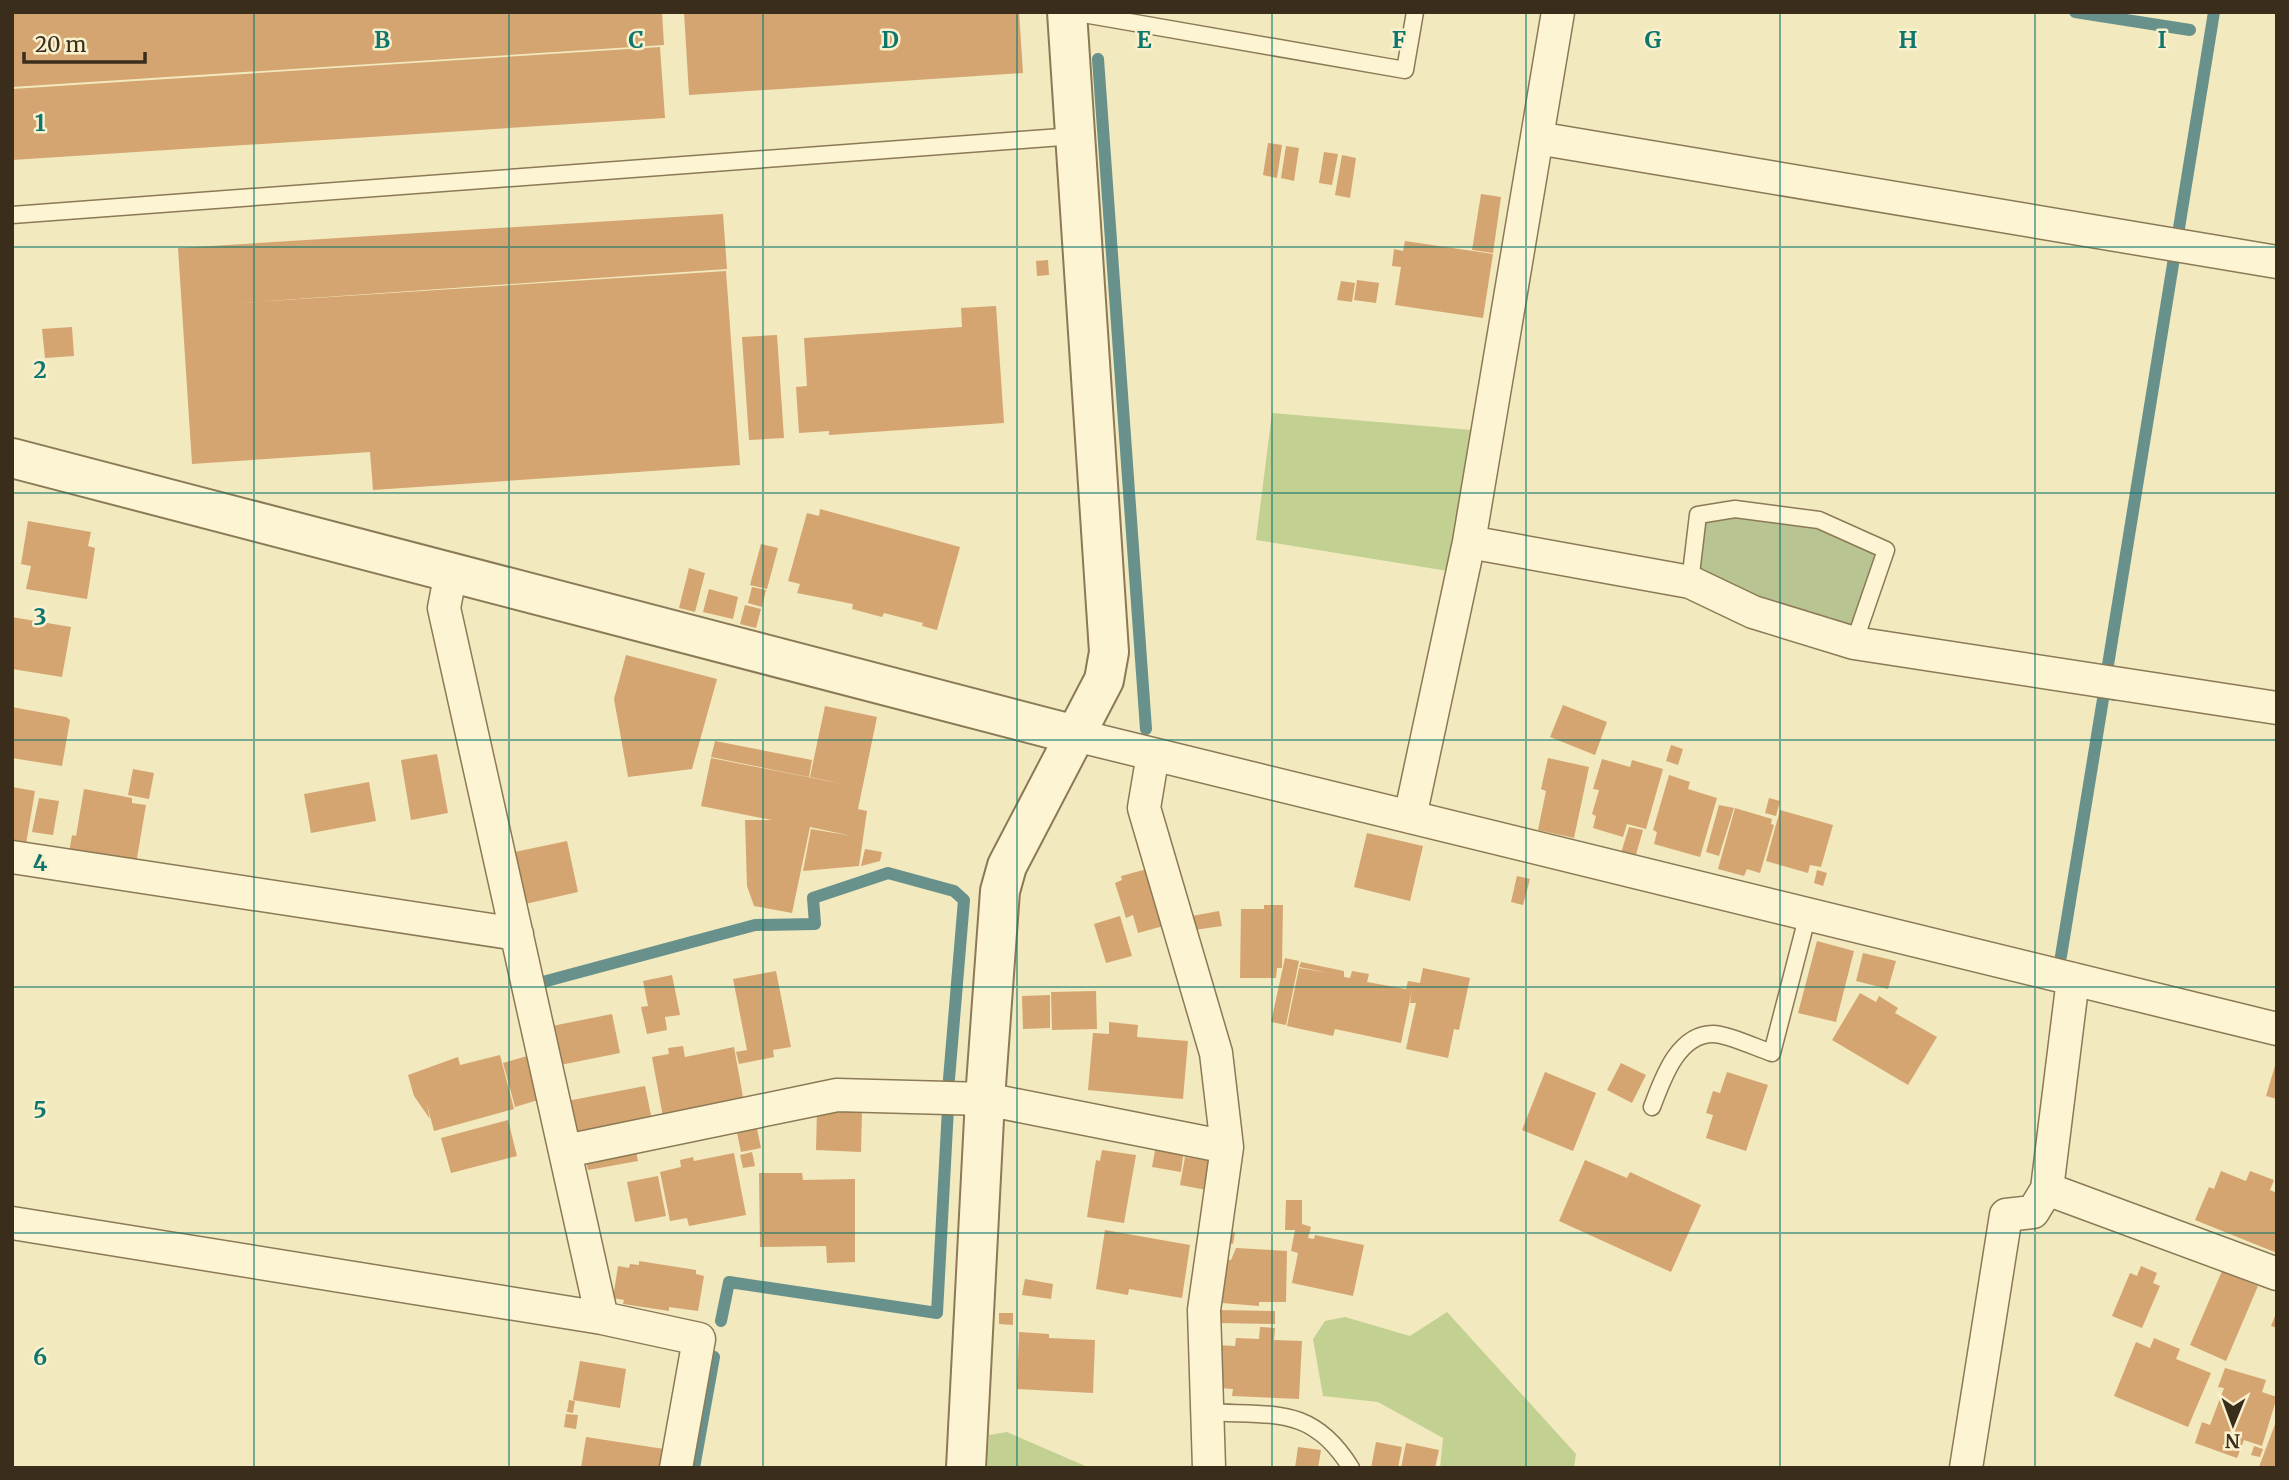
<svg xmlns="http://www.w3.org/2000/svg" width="2289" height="1480" viewBox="0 0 2289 1480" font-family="Merriweather,serif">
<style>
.green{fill:#c2d191}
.cemetery{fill:#b8c491}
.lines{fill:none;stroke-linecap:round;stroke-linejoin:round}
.stream{stroke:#68918c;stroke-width:12}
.building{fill:#d4a570}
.service-casing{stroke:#8c7955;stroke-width:19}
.minor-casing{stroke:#8c7955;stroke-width:35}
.tertiary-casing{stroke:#8c7955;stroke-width:42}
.service{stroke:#fcf4d2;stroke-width:16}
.minor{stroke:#fcf4d2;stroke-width:32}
.tertiary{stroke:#fcf4d2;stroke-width:38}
.grid{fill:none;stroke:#0f766e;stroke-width:2;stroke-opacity:0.55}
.grid-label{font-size:23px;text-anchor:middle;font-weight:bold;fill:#0f766e;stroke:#f9f1ce;stroke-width:5;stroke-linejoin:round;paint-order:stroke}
</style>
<rect width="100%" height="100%" fill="#f2e9be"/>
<path class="green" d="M1272,413L1472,430L1448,571L1256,540Z
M1447,1312L1576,1454L1574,1468H1440L1443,1438L1378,1402L1323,1396L1313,1339L1325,1321L1345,1317L1410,1336Z
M1007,1432L1090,1468H987L989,1435Z"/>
<path class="cemetery" d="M1735,515L1815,528L1878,554L1851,631L1753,600L1697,574L1703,522Z"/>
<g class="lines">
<path class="stream" d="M2075,12L2190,30
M1098,59L1146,729
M2179,228L2214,12
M2108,665L2174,258
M2061,956L2104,693L2116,695
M539,983L755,925L815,924L813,898L888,873L954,891L964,900L949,1079
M721,1321L729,1282L937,1313L948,1108
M694,1468L714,1357"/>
</g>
<path class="building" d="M12,12H662L664,45L12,87Z
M684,12H1019L1023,73L689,95Z
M660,47L665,118L12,160V89Z
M1268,143L1282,145L1277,178L1263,175Z
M1286,146L1299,148L1294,181L1281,178Z
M1324,152L1338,154L1332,185L1319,183Z
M1342,155L1356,158L1350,198L1335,195Z
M1481,194L1501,197L1493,253L1472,250Z
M723,214L727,269L239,303L726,271L740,465L373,490L370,452L192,464L178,248Z
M1405,241L1493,254L1483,318L1395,305L1401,267L1392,266L1394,249L1403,251Z
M1048,260L1049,275L1037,276L1036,261Z
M1357,280L1379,283L1376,303L1354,300Z
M1341,281L1355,283L1352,302L1337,300Z
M996,306L1004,423L829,435V431L799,433L796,387L807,386L804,338L962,327L961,308Z
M72,327L74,356L45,358L42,329Z
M777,335L784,438L749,440L742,337Z
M820,509L960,547L937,630L922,626L923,623L884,613L882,617L852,609L853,604L797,593L800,584L788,581L807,513L819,516Z
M28,521L91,532L88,546L95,548L87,599L26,589L31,566L21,564Z
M761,544L778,548L767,589L750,585Z
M689,568L705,573L695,612L679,608Z
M752,587L766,590L762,607L748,603Z
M709,589L738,597L733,619L703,612Z
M745,605L761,609L756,628L740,624Z
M12,617L71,627L62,677L12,669Z
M626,655L717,679L692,769L628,777L614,699Z
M1563,705L1607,722L1595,755L1550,737Z
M825,706L877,717L858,809L867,811L859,866L803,871L811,829L852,836L810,827L792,913L754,906L747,886L745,820H772L701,806L711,758L848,785L810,777Z
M12,707L66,717L70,720L62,766L12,758Z
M715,741L812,760L809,777L711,757Z
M1671,745L1683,749L1678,765L1666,761Z
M437,754L448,813L411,820L401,760Z
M1548,758L1589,767L1574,838L1538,830L1546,791L1541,789Z
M1602,759L1630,767L1632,760L1663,769L1646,829L1627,824L1623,837L1593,828L1596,816L1592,814L1599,790L1593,789Z
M133,769L154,773L149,799L128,795Z
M1669,775L1690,782L1688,789L1717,798L1700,857L1654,844L1657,832L1653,830Z
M369,782L376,821L311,833L304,794Z
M12,787L35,791L26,844L12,841Z
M84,789L132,798V803L146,805L136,864L69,853L72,835L76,836Z
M39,798L59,801L53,835L32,832Z
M1769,798L1780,801L1776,816L1765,813Z
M1719,805L1734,808L1719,856L1706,852Z
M1735,808L1772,819L1771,824L1774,825L1760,873L1747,869L1744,876L1718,869Z
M1780,810L1833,825L1821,867L1810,865L1808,873L1766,861Z
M1629,827L1643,830L1635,858L1621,853Z
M1367,833L1423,846L1410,901L1354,887Z
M567,841L578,892L521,905L510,853Z
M865,849L882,852L880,861L861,866Z
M1151,868L1167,925L1138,933L1133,915L1126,918L1115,883L1122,880L1121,876Z
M1817,870L1827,873L1823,886L1814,883Z
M1517,876L1530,879L1523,905L1511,902Z
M1264,905H1283L1282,968H1277L1276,978H1240L1241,909H1264Z
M1219,911L1222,926L1194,930L1192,916Z
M1120,916L1132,956L1106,963L1094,924Z
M1817,941L1854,951L1836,1022L1798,1013Z
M1863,953L1896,961L1888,989L1856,981Z
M1285,958L1299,961L1286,1025L1271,1022Z
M1301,962L1344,971V977L1350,978L1352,971L1369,974L1367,982L1406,989L1408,981L1420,983L1423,968L1470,978L1459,1030L1454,1029L1448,1058L1406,1049L1416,1003H1410L1412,990L1401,1043L1335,1029L1333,1036L1287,1026L1299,968L1329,973L1299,967Z
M776,971L791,1047L773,1050L774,1057L739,1064L736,1052L747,1050L733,979Z
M672,975L680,1015L665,1017L667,1030L647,1034L641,1007L648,1006L643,981Z
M1096,991L1097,1029L1052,1030L1051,992Z
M1860,993L1876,1002L1879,996L1898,1008L1895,1013L1937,1037L1908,1085L1832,1040Z
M1050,995V1028L1023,1029L1022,996Z
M612,1014L620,1053L555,1066L547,1027Z
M1109,1022L1138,1025L1137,1037L1188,1041L1183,1099L1088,1090L1093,1033L1109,1034Z
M683,1046L685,1057L734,1047L745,1108L663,1117L652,1057L669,1054L668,1048Z
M500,1055L514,1109L434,1131L426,1101L430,1119L414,1096L408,1075L458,1057L460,1065Z
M527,1056L538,1100L515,1107L503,1063Z
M2277,1059V1099L2266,1096Z
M1621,1063L1646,1075L1632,1103L1607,1090Z
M1545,1072L1596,1093L1573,1151L1522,1130Z
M1727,1072L1768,1085L1746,1151L1706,1138L1713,1115L1706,1113L1713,1091L1720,1093Z
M645,1086L653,1125L573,1135L567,1101Z
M817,1110L862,1111L861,1152L816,1150Z
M508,1120L517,1156L451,1173L441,1138Z
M756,1124L761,1148L741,1152L736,1128Z
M1156,1145L1184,1149L1181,1172L1152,1167Z
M635,1147L638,1161L588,1170L585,1157Z
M1102,1150L1136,1155L1124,1223L1087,1217L1096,1160L1100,1161Z
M752,1152L755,1166L743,1168L740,1155Z
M734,1153L746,1215L689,1226L687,1218L670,1221L660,1172L681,1167L680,1160L693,1157L694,1161Z
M1185,1157L1212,1161L1207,1190L1180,1185Z
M1585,1160L1627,1178L1630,1172L1701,1205L1671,1272L1559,1221Z
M2221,1171L2246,1181L2250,1171L2274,1180L2270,1190L2277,1193V1253L2195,1220L2209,1187L2214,1189Z
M759,1173H802L803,1180L855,1179V1262L827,1263L826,1246L760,1247Z
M658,1176L666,1216L635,1222L627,1182Z
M1286,1200H1302V1224L1311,1227L1308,1238L1314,1239L1315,1235L1364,1245L1353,1296L1292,1283L1298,1253L1291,1251L1295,1230H1285Z
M1105,1230L1190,1245L1182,1298L1129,1289L1128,1295L1096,1289Z
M1225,1231L1235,1232L1233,1244L1223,1243Z
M1236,1248L1287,1251L1286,1302H1259V1306L1222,1303L1223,1260H1231Z
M639,1261L696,1270V1274L704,1276L698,1311L669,1307V1311L623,1304L624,1300L613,1298L618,1266L629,1268L630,1264L639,1265Z
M2141,1266L2157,1273L2153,1283L2160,1286L2142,1328L2112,1316L2130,1273L2137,1276Z
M2222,1271L2258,1286L2226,1361L2190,1345Z
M1025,1279L1053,1284L1051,1299L1022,1295Z
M1218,1310L1275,1311V1324L1218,1323Z
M2277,1311V1328L2271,1326Z
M999,1313H1013V1325L999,1324Z
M1260,1327L1275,1328L1274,1340L1302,1341L1299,1399L1232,1396L1233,1389L1218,1388L1216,1345L1235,1346L1236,1338L1259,1339Z
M1019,1332L1049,1334V1338L1095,1340L1093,1393L1017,1389Z
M2154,1338L2180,1349L2176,1359L2211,1373L2188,1427L2114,1396L2136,1342L2150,1348Z
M580,1361L626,1369L620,1408L573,1400Z
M2225,1368L2266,1380L2262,1392L2277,1397L2262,1446L2244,1440L2237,1458L2195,1443L2202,1422L2210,1425L2224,1388L2218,1387Z
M569,1400L575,1401L573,1413L567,1412Z
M566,1414L578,1415L576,1429L564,1427Z
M2277,1419V1468H2262L2259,1467Z
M586,1437L664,1449L661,1468H581Z
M1376,1442L1402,1447L1398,1468H1371Z
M1406,1443L1439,1450L1435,1468H1401Z
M2254,1446L2263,1449L2260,1457L2251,1455Z
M1298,1447L1321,1450L1318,1468H1295Z"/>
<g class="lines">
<defs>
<path id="service" d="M1072,12L1405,70L1415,12
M12,215L1075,136
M1690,582L1698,515L1735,509L1819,520L1886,550L1854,643
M1652,1107C1662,1081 1677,1034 1713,1034C1727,1034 1757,1048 1772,1053L1808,914
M1207,1412C1273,1416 1312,1405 1351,1468"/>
<path id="minor" d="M1537,138L2277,262
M1469,542L1690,582L1753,612L1854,643L2277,708
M451,572L444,608L602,1318
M1075,735L2277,1029
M1153,754L1144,808L1216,1053L1227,1147L1204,1310L1209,1468
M1410,817L1469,542L1558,12
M12,857L517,934
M566,1151L837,1095L985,1099L1227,1147
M2047,1189L2277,1274
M12,1223L602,1318L699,1339L676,1468
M1966,1468L2006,1215L2033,1212L2047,1189L2073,979"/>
<path id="tertiary" d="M12,458L1075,735
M966,1468L985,1099L1000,891L1007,866L1104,680L1109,652L1067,12"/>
</defs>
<use href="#service" class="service-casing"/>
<use href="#minor" class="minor-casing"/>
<use href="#tertiary" class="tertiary-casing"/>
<use href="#service" class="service"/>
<use href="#minor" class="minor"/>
<use href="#tertiary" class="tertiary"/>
</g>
<path class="grid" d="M254,12V1468M509,12V1468M763,12V1468M1017,12V1468M1272,12V1468M1526,12V1468M1780,12V1468M2035,12V1468M12,247H2277M12,493H2277M12,740H2277M12,987H2277M12,1233H2277"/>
<g class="grid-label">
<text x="382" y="48">B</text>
<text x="636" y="48">C</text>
<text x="890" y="48">D</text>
<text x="1144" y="48">E</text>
<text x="1399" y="48">F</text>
<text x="1653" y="48">G</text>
<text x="1908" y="48">H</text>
<text x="2162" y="48">I</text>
<text x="40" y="131">1</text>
<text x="40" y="378">2</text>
<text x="40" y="625">3</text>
<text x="40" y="871">4</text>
<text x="40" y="1118">5</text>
<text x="40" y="1365">6</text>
</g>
<rect width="2289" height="1480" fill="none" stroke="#3a2d1b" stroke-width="28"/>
<g transform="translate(2233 1424) rotate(181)" stroke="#f9f1ce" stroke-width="5" paint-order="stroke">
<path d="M0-5L12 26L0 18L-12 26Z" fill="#3a2d1b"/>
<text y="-10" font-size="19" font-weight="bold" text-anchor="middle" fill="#3a2d1b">N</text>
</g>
<path d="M24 52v10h121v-10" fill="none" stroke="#3a2d1b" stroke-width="3.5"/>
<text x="35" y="52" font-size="21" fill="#3a2d1b" stroke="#f9f1ce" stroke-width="5" paint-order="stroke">20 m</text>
</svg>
